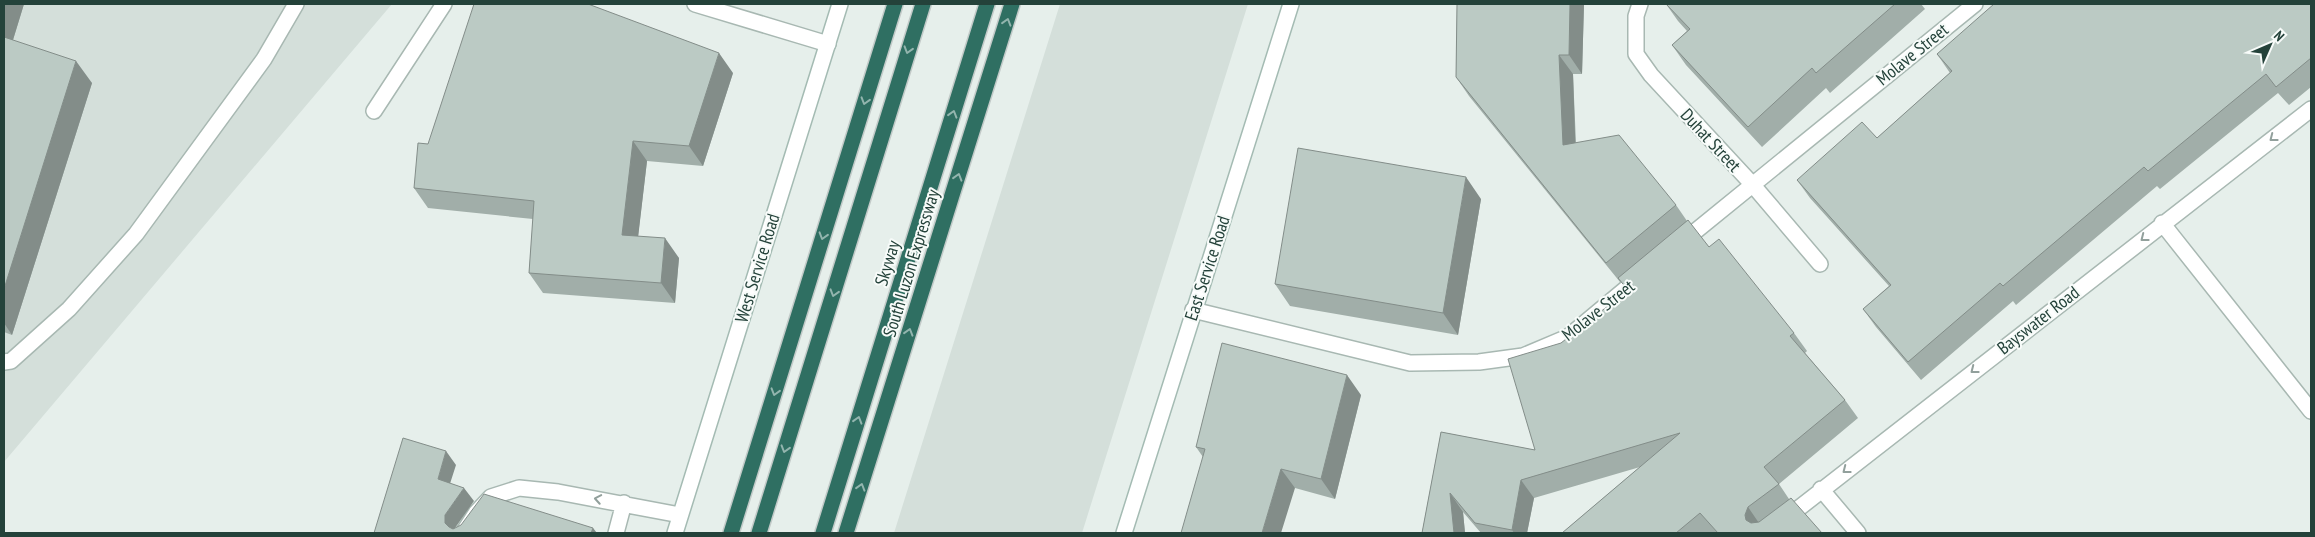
<svg xmlns="http://www.w3.org/2000/svg" width="2315" height="537" viewBox="0 0 2315 537" font-family="'PT Sans Narrow',sans-serif">
<style>
.built{fill:#d4dfda}
.lines{fill:none;stroke-linecap:round;stroke-linejoin:round}
.service-casing{stroke:#a8b8b2;stroke-width:18}
.minor-casing{stroke:#a8b8b2;stroke-width:18}
.secondary-casing{stroke:#a4bbb3;stroke-width:18}
.motorway-casing{stroke:#c2cac8;stroke-width:18}
.service{stroke:#fff;stroke-width:15}
.minor{stroke:#fff;stroke-width:15}
.secondary{stroke:#fff;stroke-width:15}
.motorway{stroke:#2f6f62;stroke-width:15}
.wall{fill:#a1aea9}
.shaded-wall{fill:#838d89}
.building{fill:#bbcac4;stroke:#838d89}
.oneway{stroke:#93b5ae}
.oneway2{stroke:#92a09c}
.labels{text-anchor:middle;dominant-baseline:central;stroke-width:4;stroke-linejoin:round;paint-order:stroke}
.street-label{font-size:18px;fill:#24423a;stroke:#f7fbf9}
</style>
<rect width="100%" height="100%" fill="#e6efeb"/>
<path class="built" d="M4,4H392L4,462Z
M1060,4H1248L1082,533H894Z"/>
<g class="lines">
<defs>
<path id="service" d="M374,111L444,4
M4,362L11,361L69,309L136,234L264,59L296,4
M463,533L476,513L491,497L519,488L558,492L680,515
M616,533L624,503"/>
<path id="minor" d="M695,4L828,44
M1640,4L1636,16V54L1651,75L1752,184L1820,264
M2162,223L2311,411
M1681,243L1975,4
M1193,310L1410,363L1479,362L1523,356L1568,337L1640,277
M1821,489L1858,533
M1767,533L2311,109"/>
<path id="secondary" d="M675,533L840,4
M1124,533L1291,4"/>
<path id="motorway" d="M731,533L895,4
M759,533L923,4
M823,533L987,4
M846,533L1012,4"/>
</defs>
<use href="#service" class="service-casing"/>
<use href="#minor" class="minor-casing"/>
<use href="#secondary" class="secondary-casing"/>
<use href="#motorway" class="motorway-casing"/>
<use href="#service" class="service"/>
<use href="#minor" class="minor"/>
<use href="#secondary" class="secondary"/>
<use href="#motorway" class="motorway"/>
</g>
<path class="wall" d="M4,4H24L13,40L92,83L12,335L4,332Z
M1457,4H1584L1582,74H1573L1576,143L1676,205L1687,221L1709,247L1794,333L1807,351L1805,353L1845,400L1858,418L1779,484L1789,499L1822,533H1715L1713,532L1712,533H1562L1640,467L1534,498L1527,533H1481L1463,512L1465,533H1422L1441,432L1535,450L1561,343L1627,291L1621,281L1620,282L1469,96L1456,77Z
M1666,4H1921L1925,9L1830,93L1826,88L1762,147L1686,65L1672,45L1687,31L1678,21Z
M2311,4V87L2289,105L2278,93L2160,189L2157,186L2016,305L2013,301L1921,380L1876,327L1863,309L1889,286L1810,198L1797,180L1877,138L1950,73L1937,54Z
M733,73L703,166L647,161L638,236L679,258L675,303L543,293L529,273L533,219L428,208L414,188L428,144Z
M1481,199L1458,335L1290,306L1275,284Z
M1361,395L1335,499L1295,488L1203,457L1196,447Z"/>
<path class="shaded-wall" d="M4,4H24L8,56L4,50Z
M1570,4H1584L1582,74L1569,55Z
M719,53L733,73L703,166L689,146Z
M1559,55L1573,74L1576,164L1563,145Z
M76,61L92,83L12,335L4,323V289Z
M633,141L647,161L636,255L622,235Z
M1466,177L1481,199L1458,335L1443,313Z
M665,238L679,258L675,303L661,283Z
M1347,375L1361,395L1335,499L1321,479Z
M446,451L456,465L447,493L438,479Z
M1281,469L1295,488L1281,533H1262Z
M1521,480L1534,498L1527,533H1514L1512,530Z
M464,488L474,501L455,528V533L445,523V515Z
M1450,493L1463,512L1465,533H1454Z
M1748,507L1761,526L1758,533L1746,520L1745,515Z
M593,528L597,533H591Z"/>
<path class="building" d="M474,4H588L719,53L689,146L633,141L622,235L665,238L661,283L529,273L534,201L414,188L418,143L428,144Z
M1457,4H1570L1569,55H1559L1563,145L1619,135L1676,205L1606,263L1456,77Z
M1666,4H1895L1816,73L1812,68L1748,127L1672,45L1690,29Z
M1994,4H2311V58L2276,87L2266,74L2148,171L2144,167L2003,286L2000,283L1908,362L1863,309L1891,285L1797,180L1862,122L1877,138L1952,71L1937,54Z
M4,37L76,61L4,289Z
M1298,148L1466,177L1443,313L1275,284Z
M1688,220L1709,247L1719,239L1794,333L1790,336L1845,400L1764,467L1779,484L1748,507L1745,515L1746,520L1751,523L1759,522L1791,498L1822,533H1718L1700,513L1676,533H1562L1680,433L1521,480L1512,530L1475,523L1450,493L1454,533H1422L1441,432L1535,450L1508,359L1561,343L1628,290L1618,278Z
M1222,343L1347,375L1321,479L1281,469L1262,533H1181L1205,449L1196,447Z
M403,438L446,451L438,479L464,488L445,515V523L449,527L453,529L461,525L484,494L593,528L591,533H374Z"/>
<defs><path id="oneway-chevron" d="M-2-3.5L2.5 0L-2 3.5" fill="none" stroke-width="1.6" stroke-linecap="round" stroke-linejoin="round" transform="scale(1.25)"/></defs>
<g class="oneway">
<use href="#oneway-chevron" transform="translate(1007 22) rotate(-73)"/>
<use href="#oneway-chevron" transform="translate(908 50) rotate(107)"/>
<use href="#oneway-chevron" transform="translate(865 101) rotate(107)"/>
<use href="#oneway-chevron" transform="translate(953 114) rotate(-73)"/>
<use href="#oneway-chevron" transform="translate(958 177) rotate(-73)"/>
<use href="#oneway-chevron" transform="translate(823 236) rotate(107)"/>
<use href="#oneway-chevron" transform="translate(834 293) rotate(107)"/>
<use href="#oneway-chevron" transform="translate(909 332) rotate(-73)"/>
<use href="#oneway-chevron" transform="translate(775 392) rotate(107)"/>
<use href="#oneway-chevron" transform="translate(858 420) rotate(-73)"/>
<use href="#oneway-chevron" transform="translate(785 449) rotate(107)"/>
<use href="#oneway-chevron" transform="translate(861 487) rotate(-73)"/>
</g>
<g class="oneway2">
<use href="#oneway-chevron" transform="translate(2273 138) rotate(142)"/>
<use href="#oneway-chevron" transform="translate(2144 238) rotate(142)"/>
<use href="#oneway-chevron" transform="translate(1974 370) rotate(142)"/>
<use href="#oneway-chevron" transform="translate(1846 470) rotate(142)"/>
<use href="#oneway-chevron" transform="translate(598 499) rotate(-170)"/>
</g>
<g class="labels">
<g class="street-label">
<text transform="translate(1912 54) rotate(-39)">Molave Street</text>
<text transform="translate(1711 140) rotate(47)">Duhat Street</text>
<text transform="translate(887 263) rotate(-73)">Skyway</text>
<text transform="translate(911 263) rotate(-73)">South Luzon Expressway</text>
<text transform="translate(757 268) rotate(-73)">West Service Road</text>
<text transform="translate(1207 268) rotate(-72)">East Service Road</text>
<text transform="translate(1598 310) rotate(-38)">Molave Street</text>
<text transform="translate(2038 320) rotate(-38)">Bayswater Road</text>
</g>
</g>
<rect width="2315" height="537" fill="none" stroke="#24423a" stroke-width="10"/>
<g transform="translate(2270 45) rotate(45)" stroke="#f7fbf9" stroke-width="4" paint-order="stroke">
<path d="M0-4L9 19L0 12L-9 19Z" fill="#24423a"/>
<text y="-8" font-size="14" font-weight="bold" text-anchor="middle" fill="#24423a">N</text>
</g>
</svg>
